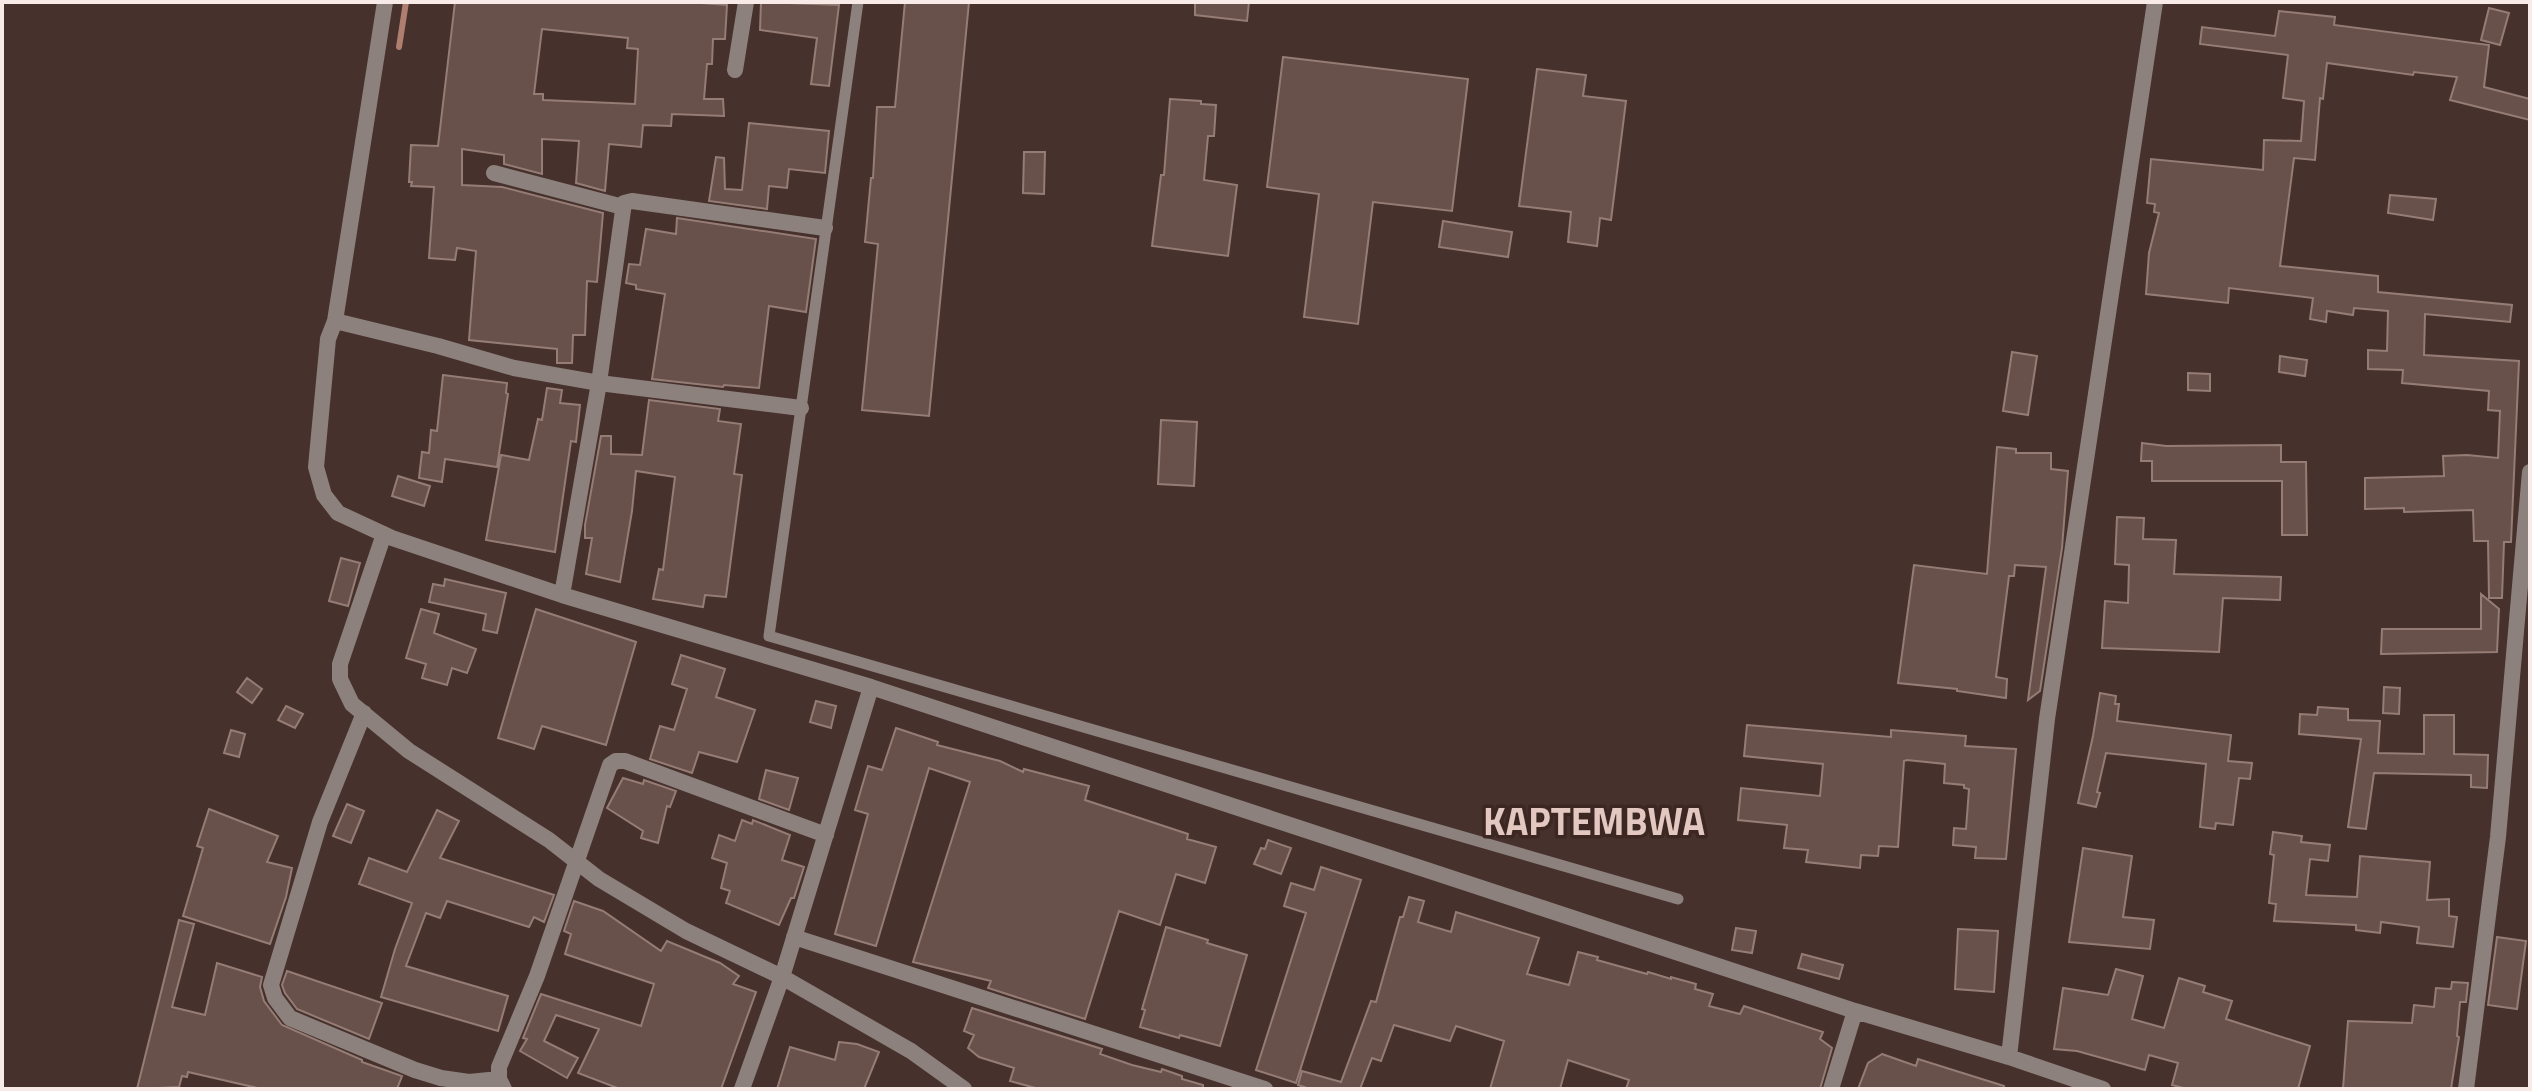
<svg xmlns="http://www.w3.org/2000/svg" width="2532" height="1091" viewBox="0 0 2532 1091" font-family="'Titillium Web',sans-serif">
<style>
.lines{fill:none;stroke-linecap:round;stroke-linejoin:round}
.stream{stroke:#ae7e71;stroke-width:6}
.building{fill:#68514b;stroke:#957c75;stroke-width:2;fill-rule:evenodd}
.lane{stroke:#8d817e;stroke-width:11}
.street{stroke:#8d817e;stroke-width:16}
.labels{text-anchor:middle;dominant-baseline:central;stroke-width:7;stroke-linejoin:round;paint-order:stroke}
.district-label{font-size:38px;font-weight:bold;fill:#e3c8c1;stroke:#3c2722}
</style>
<rect width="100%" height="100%" fill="#47312c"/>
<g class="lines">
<path class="stream" d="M399,47L406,2"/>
</g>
<path class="building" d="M455,2H688L727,5L725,39H713L712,64H707L704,99H723L724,116L672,114L671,126L643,125L641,147L609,144L605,191L576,183L579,141L542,139V174L504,164V155L462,149V185L502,187L603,213L597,282L587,281L585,335H573L572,363H557V349L469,340L476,251L457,248L455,260L429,258L434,187L411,186L412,182H409L411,145L438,146ZM542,29L628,38L627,48L638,49L635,104L543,100V94H534Z
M761,2L839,5L829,86L811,84L817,38L760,30Z
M905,2H969L929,416L862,410L878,244L865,242L871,178H873L877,107H895Z
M1195,2H1249L1247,21L1195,15Z
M2489,8L2509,13L2500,45L2481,40Z
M2279,11L2335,17L2334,25L2489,45L2484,87L2530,99V120L2450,100L2457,77L2414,72L2413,75L2327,63L2323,99L2320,98L2315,160L2294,158L2280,266L2378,276V292L2512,305L2510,322L2425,314L2424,355L2519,361L2511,542H2504L2502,598H2489L2488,541H2474L2473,510L2404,512V508L2365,509V478L2444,476L2443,456L2467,455L2498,458L2500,411L2488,410L2489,391L2402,383L2403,370L2368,369V350L2387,351L2388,311L2354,308L2353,315L2327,311L2326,322L2310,319L2313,298L2229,288L2228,303L2146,294L2149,253L2159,213L2154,212L2155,204L2147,203L2151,159L2263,170L2264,140L2301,141L2304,101L2283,98L2288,55L2200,44L2202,27L2275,36Z
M1283,57L1468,79L1452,211L1373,202L1358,324L1304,317L1319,194L1267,187Z
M1537,69L1586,75L1583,96L1626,101L1611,220L1600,218L1597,246L1568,242L1571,212L1519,206Z
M1170,99L1201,101V104L1216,105L1214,136H1208L1204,180L1237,185L1228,256L1152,246L1161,175H1164Z
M749,123L829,131L825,173L789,169L787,188L769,186L767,209L709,201L716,157L724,158L725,189L742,190Z
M1024,152H1045L1044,194L1023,193Z
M2390,195L2436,199L2433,220L2388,213Z
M677,218L816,239L806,312L769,306L759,388L724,385L723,387L652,379L665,294L636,289V285L626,283L629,264L640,265L646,229L676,234Z
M1443,221L1512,232L1508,257L1439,247Z
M2012,352L2037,356L2028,415L2003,411Z
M2280,356L2307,360L2305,376L2279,372Z
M2188,373L2210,374V391L2188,390Z
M443,375L507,383L506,393L508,394L497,467L445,459L442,482L419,478L422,452L429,453L431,430L437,431Z
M547,388L562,390L560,403L580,405L576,442L571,441L555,552L486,540L501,455L529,460L538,419L542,420Z
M649,400L720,409L718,421L741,424L734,474L742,475L726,597L705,595L703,607L653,599L659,569L663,570L675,477L636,471L632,511L620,582L586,574L592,538H585V525L601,436H611V454L642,455Z
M1161,420L1197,422L1194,486L1158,484Z
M2142,443L2166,446L2281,445V462H2306L2307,535H2282V481H2152V461H2141Z
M1997,447L2016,449V453H2051V469L2068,471L2062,548L2040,691L2028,700L2046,567L2015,565L2014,576H2009L1996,677L2007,679L2006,698L1957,691V689L1898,683L1914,565L1987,574Z
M398,476L430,486L424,506L392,496Z
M2117,517L2144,518L2143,539L2176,540L2174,574L2281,577L2280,600L2223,598L2219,652L2102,648L2105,601L2128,603L2129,565L2115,564Z
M341,558L360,563L348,606L329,601Z
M445,579L506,593L497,633L483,630L486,614L429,602L433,584L444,586Z
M2481,594L2499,609L2497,652L2381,654L2382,629H2481Z
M421,609L439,614L434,633L476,649L467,673L452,668L447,685L422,678L426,664L406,658Z
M536,609L636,642L606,745L542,726L534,749L498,738Z
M681,655L725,669L716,697L755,710L737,762L699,752L692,773L650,759L660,726L674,730L687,689L672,684Z
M247,678L262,689L252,703L237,692Z
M2384,687L2400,688L2399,714L2383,713Z
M2100,693L2116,696L2115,704H2119L2117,721L2231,735L2228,761L2252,763L2250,779L2239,778L2233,825L2216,823L2215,829L2200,827L2206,764L2106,753L2097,792L2100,793L2096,807L2078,803L2093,736Z
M816,701L836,706L831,728L810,722Z
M286,706L303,714L295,728L278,720Z
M2318,707L2348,709V720L2380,721L2378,753L2424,754V715H2454V754L2488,755L2487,788L2471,787V775L2374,773L2366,829L2348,827L2361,739L2299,734L2300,714L2317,715Z
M1747,725L1891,737V730L1966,736L1965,746L2016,749L2006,859L1975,858L1976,847L1953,845L1954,828L1966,829L1969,789L1964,788V785L1944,783L1945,764L1907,760L1904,761L1898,847L1879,846L1878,856L1861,855L1860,868L1806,862L1808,850L1784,848L1787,825L1738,820L1741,788L1820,796L1823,764L1744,756Z
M896,728L938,742L937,745L1000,761L1023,772L1024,769L1089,786L1085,800L1188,834L1187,839L1216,847L1205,883L1176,874L1160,925L1119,911L1085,1019L988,988L991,981L913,962L970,782L929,768L876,946L835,934L868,814L855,810L868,766L882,770Z
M231,730L245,734L239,757L224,753Z
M766,770L798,778L789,810L759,799Z
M623,778L643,784L644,780L676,791L670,807L667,806L658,843L641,838L643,831L607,808Z
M347,804L364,811L351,843L333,836Z
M209,809L278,836L267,862L292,868L286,897L270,944L183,916L203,848L197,846Z
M437,810L459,821L440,858L554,895L544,922L534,917L529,927L447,901L440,918L426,913L406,966L508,996L498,1031L381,997L395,949L412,903L359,884L369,858L407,872Z
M742,820L752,824L753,820L790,835L782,860L804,867L794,898H791L779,925L726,903L730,891L721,888L727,863L712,858L719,835L735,841Z
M2273,832L2302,836L2301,842L2330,845L2328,861L2310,859L2306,895L2357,897L2360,856L2430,862L2427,900L2449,899V916L2457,917L2453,947L2417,943L2419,927L2381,922L2380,933L2356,930V925L2274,921L2276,904L2269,903L2274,855L2270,854Z
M1268,840L1291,848L1281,874L1254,864L1261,848L1265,849Z
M2083,848L2132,856L2123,917L2154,920L2150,949L2069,942Z
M1321,867L1361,880L1296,1083L1256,1070L1306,913L1284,906L1291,883L1314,890Z
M1409,897L1424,901L1418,922L1451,932L1456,912L1539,938L1527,974L1569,985L1578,952L1598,957L1597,960L1647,974L1648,972L1671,979V977L1696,984L1695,989L1713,994L1709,1006L1740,1014L1744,1006L1823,1032L1820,1039L1832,1048L1820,1089H1626L1629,1080L1568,1060L1560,1089H1490L1504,1041L1456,1026L1450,1041L1394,1025L1381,1061L1372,1058L1360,1089H1310L1298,1085L1302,1071L1341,1082L1371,1001L1376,1002L1400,917H1403Z
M574,901L603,911L661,951L667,941L720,963L739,976L733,984L756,992L721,1089H620L578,1073L599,1029L556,1015L544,1041L578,1058L567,1078L520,1051L527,1039L523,1038L541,994L641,1026L654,984L565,954L571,934L564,931Z
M179,920L194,924L172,1007L205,1015L217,963L262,977L260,987L264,1001L282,1025L362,1060V1062L402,1076L397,1089H262L188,1072L187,1077L182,1076L179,1087L137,1089Z
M1166,927L1208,940L1207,943L1247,955L1220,1046L1180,1035L1179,1038L1140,1027L1145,1010L1142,1009Z
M1736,928L1756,931L1752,953L1732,950Z
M1958,929L1998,931L1994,992L1955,989Z
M2497,937L2526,941L2517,1009L2488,1005Z
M1802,954L1843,965L1839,979L1798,968Z
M2116,969L2143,976L2132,1019L2164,1028L2179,978L2205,986L2203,992L2232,1001L2226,1019L2310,1046L2298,1089H2187L2172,1085L2178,1063L2149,1055L2145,1070L2077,1051L2054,1049L2063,988L2108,995Z
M287,971L382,1003L369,1039L297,1009L285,993L282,985Z
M2452,982L2468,983L2466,1002H2460L2457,1036L2459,1037L2451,1089H2343L2348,1021L2412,1023L2414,1005L2434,1007L2436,988L2451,989Z
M972,1008L1102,1049L1100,1054L1132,1065L1161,1072L1162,1069L1182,1076V1079L1203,1085V1089H1039L1010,1081L1014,1068L979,1057L968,1048L974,1035L964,1031Z
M839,1042L857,1044L879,1052L864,1089H777L790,1047L835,1060Z
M1882,1054L1916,1066L1918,1059L2004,1086L2003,1089H1858L1868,1063Z"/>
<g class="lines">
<path class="lane" d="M858,2L769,636L1678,899"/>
<path class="street" d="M385,2L335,321L328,339L316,467L324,495L338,513L392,538L562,595L871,687L1855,1011L2009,1057L2103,1089
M735,70L746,2
M494,173L623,207
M335,321L438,346L514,368L599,383L801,408
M384,534L340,664V679L352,704L409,751L549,840L599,879L686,931L782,977L911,1051L964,1089
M562,595L599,383L624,203L632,201L825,228
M364,713L320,822L271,985L275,998L290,1018L415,1070L441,1078L469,1082L499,1079
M794,937L1265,1089
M2009,1057L2047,719L2155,2
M504,1089L499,1079V1067L537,976L610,765L616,761H625L826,835
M742,1089L782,977L871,687
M1831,1089L1855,1011
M2466,1089L2498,837L2530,472"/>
</g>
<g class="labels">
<g class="district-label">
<text x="1594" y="821">KAPTEMBWA</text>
</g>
</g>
<rect width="2532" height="1091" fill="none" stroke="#f8eae6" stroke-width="8"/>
</svg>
